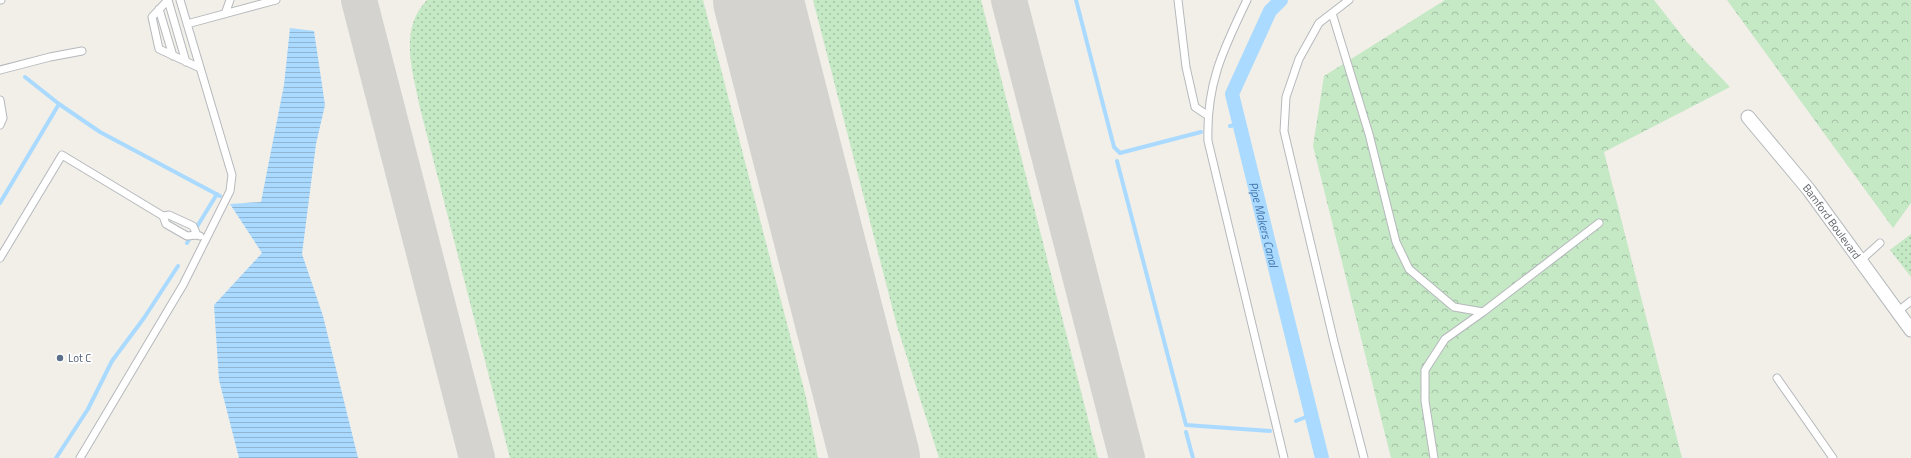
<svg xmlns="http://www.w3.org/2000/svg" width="1911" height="458" viewBox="0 0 1911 458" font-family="'Titillium Web',sans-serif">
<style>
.grass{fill:url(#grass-dots)}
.forest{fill:url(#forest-crowns)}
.water{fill:url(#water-rules)}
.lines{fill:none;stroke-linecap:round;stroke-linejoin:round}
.stream{stroke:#aadaff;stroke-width:4}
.canal{stroke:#aadaff;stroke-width:14}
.taxiway{stroke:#d4d3d0;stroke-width:36}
.runway{stroke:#d4d3d0;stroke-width:90}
.service-casing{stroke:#b5b8bc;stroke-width:9}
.minor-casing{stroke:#b5b8bc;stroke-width:15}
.service{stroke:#fff;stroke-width:7}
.minor{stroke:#fff;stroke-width:13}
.service-dot{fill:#5c6f8a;stroke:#fff;stroke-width:1.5}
.labels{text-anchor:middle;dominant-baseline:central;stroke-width:3.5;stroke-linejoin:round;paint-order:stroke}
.street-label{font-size:11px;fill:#5f6368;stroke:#fff}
.service-label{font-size:11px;fill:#4e5e75;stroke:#fff;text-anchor:start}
.water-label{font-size:12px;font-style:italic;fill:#4174aa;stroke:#fff}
</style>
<defs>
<pattern id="grass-dots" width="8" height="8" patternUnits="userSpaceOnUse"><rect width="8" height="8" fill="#c5e8c5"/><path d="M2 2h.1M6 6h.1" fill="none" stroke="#a3c0a4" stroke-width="1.8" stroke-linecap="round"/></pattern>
<pattern id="forest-crowns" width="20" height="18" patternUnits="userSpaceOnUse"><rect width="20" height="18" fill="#c5e8c5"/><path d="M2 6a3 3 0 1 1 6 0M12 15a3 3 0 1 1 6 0" fill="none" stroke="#a3c0a4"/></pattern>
<pattern id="water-rules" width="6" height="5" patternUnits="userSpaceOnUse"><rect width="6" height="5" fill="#aadaff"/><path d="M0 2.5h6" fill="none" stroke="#8eb4d2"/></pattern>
</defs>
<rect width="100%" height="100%" fill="#f1efe8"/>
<path class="grass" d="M427,0H703L806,397L818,458H510L420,108C413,72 398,30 427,0Z
M813,0H981L1098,458H939L897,326Z
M1911,234V277L1890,250Z"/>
<path class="forest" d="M1445,0H1654L1687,42L1730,87L1604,152L1682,458H1391L1313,146L1324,76Z
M1727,0H1911V203L1893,228Z"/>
<path class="water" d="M290,28L314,31L325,105L316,144L302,254L323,316L358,458H239L219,380L214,305L262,253L230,204L261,202L284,85Z"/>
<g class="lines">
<path class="stream" d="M1076,0L1114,147L1120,153L1201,132
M25,77L59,104L100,132L220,196
M1230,126L1239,124
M1117,161L1186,425L1270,431
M0,203L59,104
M187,243L217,194
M1296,421L1311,415
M1186,432L1193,458
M56,458L88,409L112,361L144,318L178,266"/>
<path class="canal" id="s1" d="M1281,0L1270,11L1232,94L1322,458"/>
<path class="taxiway" d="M359,0L477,458
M1009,0L1127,458"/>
<path class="runway" d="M758,0L875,458"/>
<defs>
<path id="service" d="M0,0H1
M168,0L152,17L159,49L200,68
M168,0L186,62
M1178,0L1186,67L1195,107L1207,115
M1247,0C1223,50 1206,84 1208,141L1284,458
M1349,0L1319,23L1299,59L1286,97L1284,131L1334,342L1364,458
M159,9L173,56
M1332,13L1369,134L1396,242L1409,269L1454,307L1483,312L1599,223
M225,14L230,0
M187,24L276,0
M0,70L50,57L82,51
M0,100L3,118L0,125
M163,216L169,215L193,226L197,235L200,236
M0,258L62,155L163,216L166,224L187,236L197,235
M1860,261L1880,243
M1897,312L1911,301
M1777,378L1833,458
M80,458L183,285L230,191L232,175L180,0
M1434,458L1425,401V370L1445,339L1483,312"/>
<g id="minor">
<path id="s2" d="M1748,117L1809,190L1911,330"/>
</g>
</defs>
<use href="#service" class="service-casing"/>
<use href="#minor" class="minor-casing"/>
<use href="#service" class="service"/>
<use href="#minor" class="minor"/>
</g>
<circle class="service-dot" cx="60" cy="358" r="4"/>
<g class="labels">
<g class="street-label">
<text stroke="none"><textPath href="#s2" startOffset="134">Bamford Boulevard</textPath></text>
</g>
<g class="service-label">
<text x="68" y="358">Lot C</text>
</g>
<g class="water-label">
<text stroke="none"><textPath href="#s1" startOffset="241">Pipe Makers Canal</textPath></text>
</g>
</g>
</svg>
